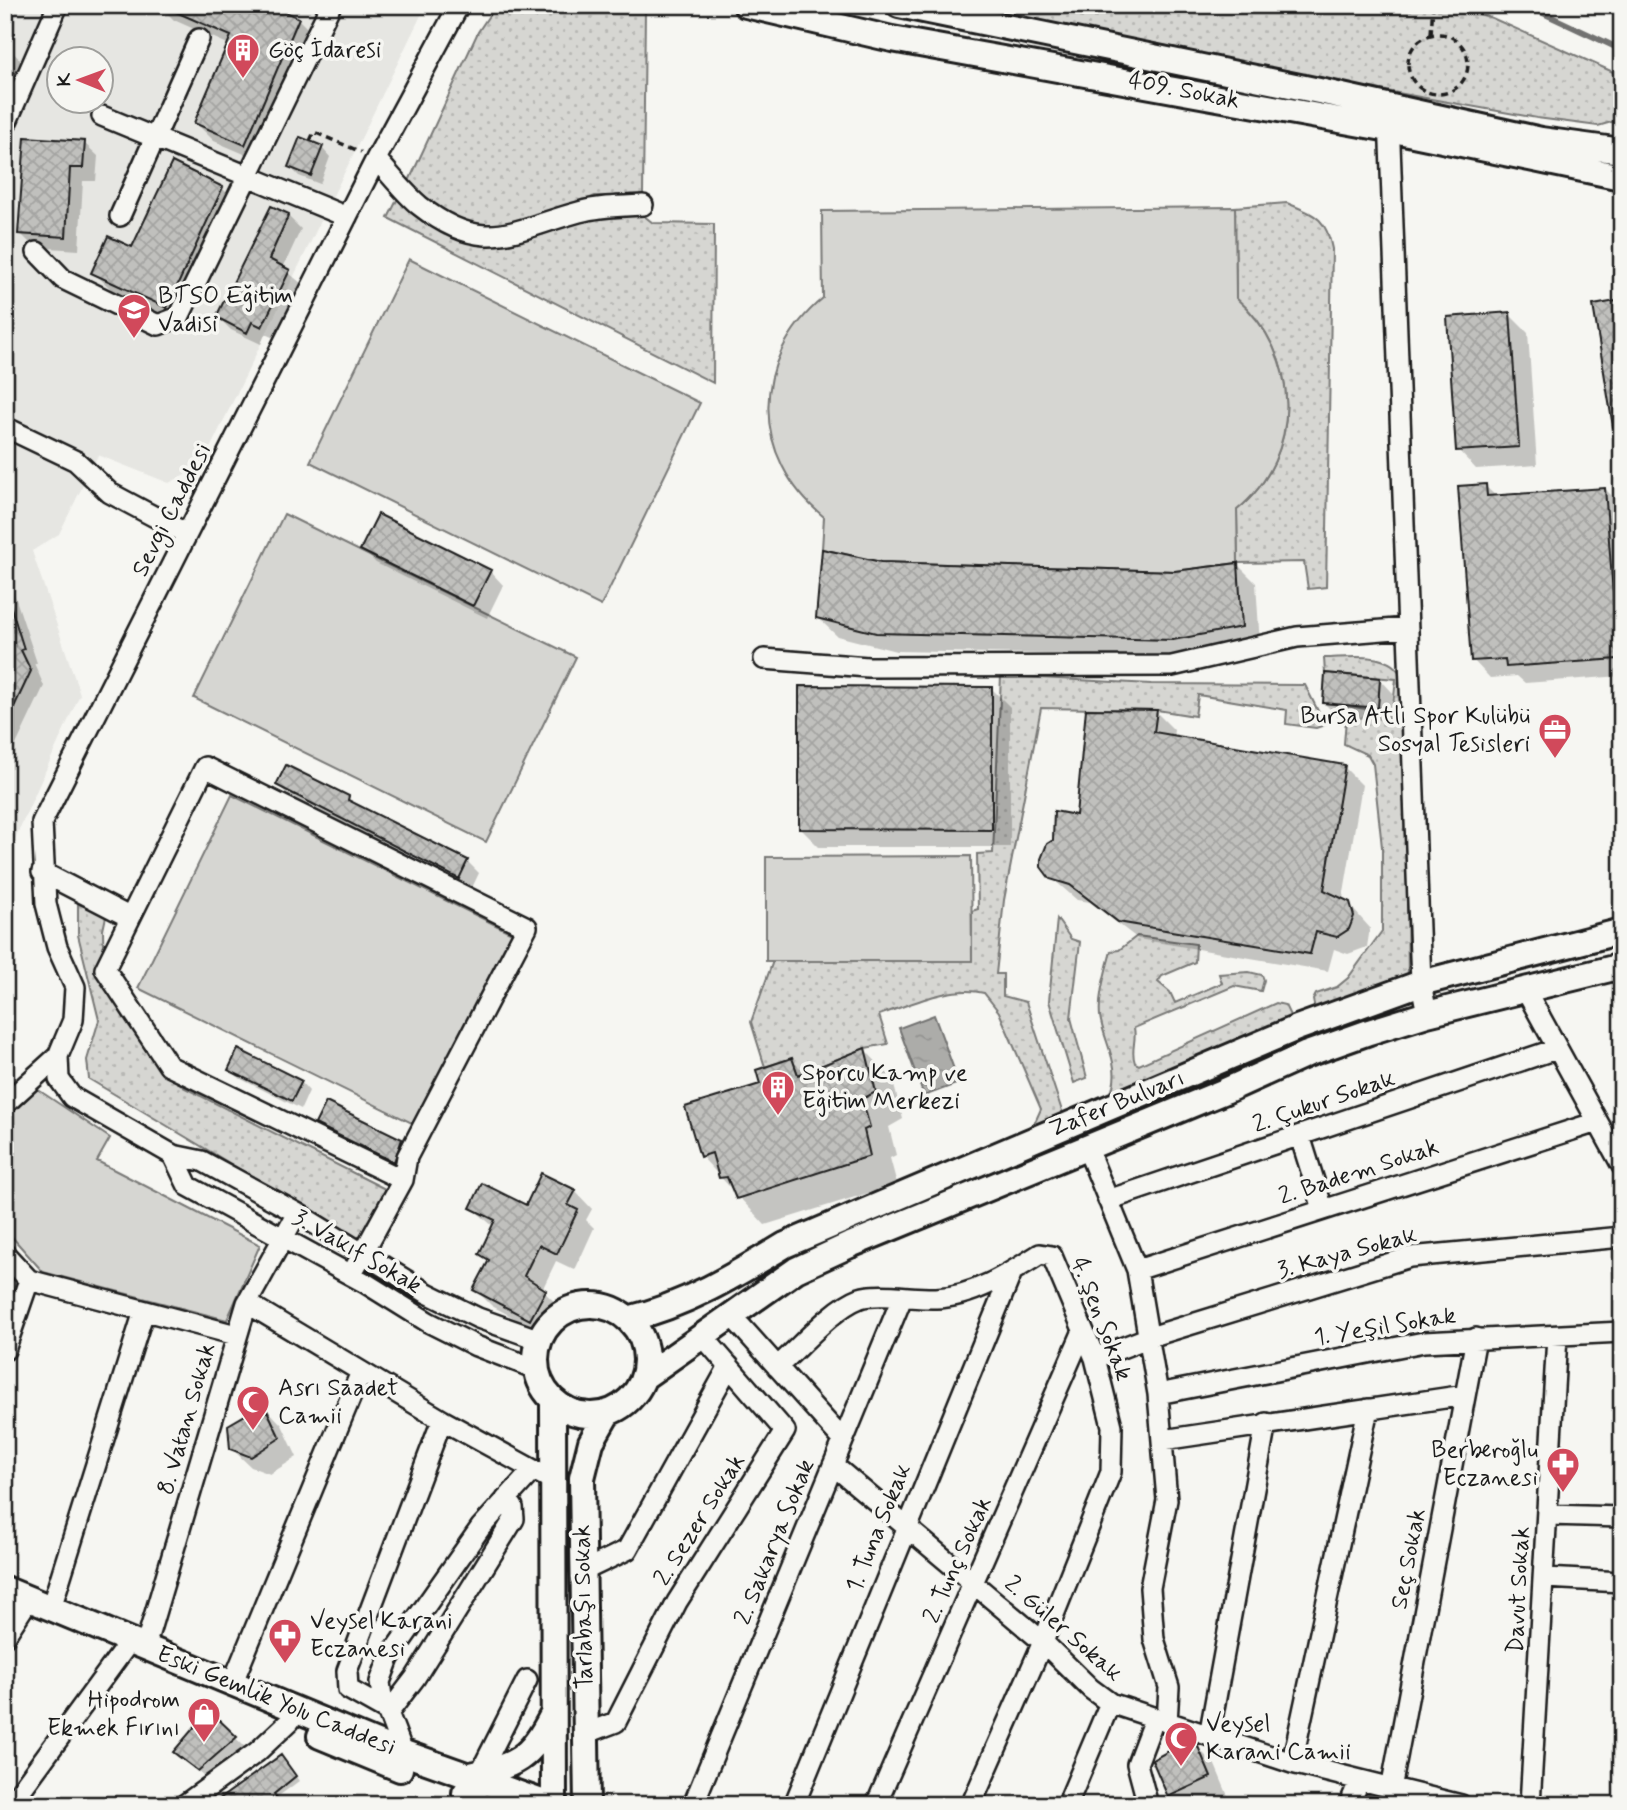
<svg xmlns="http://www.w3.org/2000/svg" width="1627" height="1810" viewBox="0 0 1627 1810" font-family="Mynerve,sans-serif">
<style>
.built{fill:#e6e6e2;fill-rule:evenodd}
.grass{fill:url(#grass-dots);stroke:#797977;stroke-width:2}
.park{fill:#d6d6d2;stroke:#797977;stroke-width:2}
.water{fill:url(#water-ripples);stroke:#727271;stroke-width:2}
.shadow{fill:#0003}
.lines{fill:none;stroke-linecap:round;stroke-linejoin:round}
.stream{stroke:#727271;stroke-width:6}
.building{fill:url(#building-cross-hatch);stroke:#1c1c1c;stroke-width:2}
.minor-casing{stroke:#1c1c1c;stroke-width:24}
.major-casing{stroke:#1c1c1c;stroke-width:30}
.path{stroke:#1c1c1c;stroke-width:3.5;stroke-dasharray:7 5;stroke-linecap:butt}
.minor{stroke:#f6f6f2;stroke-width:19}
.major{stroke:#f6f6f2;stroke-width:24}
.labels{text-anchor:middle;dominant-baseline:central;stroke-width:7;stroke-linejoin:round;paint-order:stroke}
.poi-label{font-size:24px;fill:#1c1c1c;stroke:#f6f6f2;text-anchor:start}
.street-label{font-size:24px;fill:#1c1c1c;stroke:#f6f6f2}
</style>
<defs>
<pattern id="grass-dots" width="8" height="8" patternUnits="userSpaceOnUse" patternTransform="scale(1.75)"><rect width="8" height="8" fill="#d6d6d2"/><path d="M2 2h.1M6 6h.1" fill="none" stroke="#b7b7b4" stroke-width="1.8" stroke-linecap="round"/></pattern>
<pattern id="water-ripples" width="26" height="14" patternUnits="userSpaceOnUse" patternTransform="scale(1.75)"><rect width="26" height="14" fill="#acaca9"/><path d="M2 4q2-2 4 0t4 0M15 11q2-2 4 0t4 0" fill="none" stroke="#939391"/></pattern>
<pattern id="building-cross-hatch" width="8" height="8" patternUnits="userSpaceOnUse" patternTransform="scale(1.75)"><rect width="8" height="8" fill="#c0c0bd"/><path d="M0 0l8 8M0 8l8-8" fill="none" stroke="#a4a4a2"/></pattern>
</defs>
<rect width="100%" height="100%" fill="#f6f6f2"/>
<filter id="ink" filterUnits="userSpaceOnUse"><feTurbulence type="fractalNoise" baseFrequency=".0143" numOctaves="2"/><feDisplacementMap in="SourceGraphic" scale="14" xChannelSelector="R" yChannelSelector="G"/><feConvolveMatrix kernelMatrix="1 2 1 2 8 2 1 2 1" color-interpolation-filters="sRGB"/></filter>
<g filter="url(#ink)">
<path class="built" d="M5,5H426L201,467L169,483L98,455L59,534L32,551L80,694L5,861ZM60,60H102V102H60Z"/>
<path class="grass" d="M503,5H604L645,9L643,196H595L520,228L478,229L441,212L409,181L478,32L490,14Z
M967,5H1451L1492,18L1622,76V119L1598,126L1537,118L1047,30Z
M401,192L471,241L494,245L523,240L569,221L643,211V215L653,223L714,224L713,383L388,218Z
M1287,203C1315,215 1326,217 1332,249L1326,587L1308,589L1304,562L1238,563L1237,510C1305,455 1301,353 1236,298L1235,207Z
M1324,658C1346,658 1386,651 1399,672C1405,681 1404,699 1405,711L1408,985L1316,1014L1313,1000L1316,994L1337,987L1348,978L1382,931V847L1373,764L1368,755L1344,744L1347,706L1392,713L1396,679L1325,673Z
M1001,676L1151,684L1305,685L1325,725L1316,728L1286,724L1287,710L1198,695L1195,716L1157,710L1041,708L1004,900L996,974H1003V996L1026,1002L1065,1120L1031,1131L1041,1109L999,1012L984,993C950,985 912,1004 879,1015L888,1044L865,1048L798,1075L792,1058L765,1067L751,1022L773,961H972V911L978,909L977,854L993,853Z
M78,904L107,912L103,930L104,974L183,1087L393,1193L361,1242L89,1079L87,1060L99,1020L78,935Z
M1057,919L1071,939L1080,942L1071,1018L1087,1078L1074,1083L1049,1001Z
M1137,936L1196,944L1195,962L1162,976L1158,982L1170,992L1175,1003L1222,983L1219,974L1249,972L1262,975L1264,980L1261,991L1234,986L1134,1028C1137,1041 1130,1050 1135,1063L1139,1065L1276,1003L1285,1005L1293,1022L1110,1095C1123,1067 1104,1044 1100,1016C1098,995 1106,971 1111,951L1119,950Z"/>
<path class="park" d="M1235,207L1236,298C1301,354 1305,454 1237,510L1238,563L1175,571L881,562L822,549L824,517C750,457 750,359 823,298L822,211Z
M409,259L700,403L601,606L310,462Z
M284,514L576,657L486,842L194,698Z
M232,795L520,937L426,1130L138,988Z
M971,856L972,961H766V857Z
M37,1089L110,1138L97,1161L260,1245L227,1320L43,1272L5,1229V1120Z"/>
<path class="water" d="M934,1015L959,1083L924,1096L899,1028Z"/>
<path class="shadow" d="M5,5H15L5,23Z
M159,5H265L298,19L317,38L263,162L214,141L196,123L230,45L174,20Z
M5,45L33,72L5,124Z
M84,143L98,156L96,181H83L79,250L34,247L20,233Z
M322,148L330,157L320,184L299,176L290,167Z
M222,188L240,207L185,325L112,290L93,272L133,250Z
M272,208L288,216L301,229L283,268L302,284L276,339L265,334L261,344L231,330L218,317Z
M1622,302V467L1595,306Z
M1509,314L1528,333L1537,465L1476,469L1458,450Z
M1485,486L1497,497L1605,489L1622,506V676L1525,683L1517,676L1490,678L1473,660Z
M363,550L490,571L503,585L487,618L376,563Z
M881,564L1175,572L1237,564L1256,583L1260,645L1192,657L896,651L837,636L818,618Z
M5,566L37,663H34L44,686L5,768Z
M1380,679L1393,693L1391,721L1338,717L1324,703Z
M992,689L1010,707V847H819L800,828Z
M1156,712L1174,730L1173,737L1344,767L1362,785L1343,898L1370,928L1367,947L1348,954L1334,949L1328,971L1138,939L1090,902L1077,900L1046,873L1078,817Z
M278,785L348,798L357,807L467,861L479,873L471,890L290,797Z
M865,1050L892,1078L903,1119L889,1127L896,1155L890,1158L897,1184L765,1225L701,1156L762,1085L792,1060L806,1074Z
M230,1069L301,1082L309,1091L301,1109L239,1078Z
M318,1123L401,1141L415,1155L407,1174L331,1137Z
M575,1191L592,1209L586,1220L594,1228L575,1270L556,1261L542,1290L562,1309L548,1336L492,1306L475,1289L490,1263L481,1254L494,1227L472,1208L527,1207Z
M264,1406L282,1425L297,1457L270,1474L251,1467L232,1449Z
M209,1712L249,1751L213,1784L176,1751Z
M1187,1743L1196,1746L1215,1765L1228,1796L1209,1805H1178L1169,1796L1155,1758Z
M285,1761L299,1781L276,1798L214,1805Z"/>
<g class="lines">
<path class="stream" d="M1526,5L1622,50"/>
</g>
<path class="building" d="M160,5H270L299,18L245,145L194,123L231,36Z
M25,137L85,141L83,168H70L66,237L18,234Z
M300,137L323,146L311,176L288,167Z
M172,162L223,187L167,308L91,273L108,236L132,247Z
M271,206L289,214L269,259L290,270L262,327L252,322L247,333L216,317Z
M1622,300V426L1613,427L1593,305Z
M1510,312L1519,447L1456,451L1447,317Z
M1486,484L1487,496L1605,488L1618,659L1506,667L1505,659L1471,661L1458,486Z
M378,514L491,570L473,606L360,550Z
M822,549L881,562L1175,571L1238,563L1242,627L1173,640L876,633L816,618Z
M5,601H9L24,649L21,650L31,671L5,726Z
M1325,673L1380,678L1378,708L1323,703Z
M799,686L992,687V830L799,829Z
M1086,709L1157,710L1154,732L1345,765L1324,890L1350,902L1354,916L1349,929L1337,937L1316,932L1310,954L1195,935L1118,922L1070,885L1050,879L1041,867V859L1047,844L1053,840L1054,811L1076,815Z
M286,765L349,796L348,800L468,860L459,879L276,785Z
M865,1048L876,1092L862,1099L870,1127L864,1130L870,1156L736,1199L727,1177L719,1178L712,1153L700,1157L685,1107L760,1084L756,1070L792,1058L798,1075Z
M238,1049L302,1081L292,1101L228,1070Z
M326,1102L402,1139L394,1162L315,1124Z
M541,1173L576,1190L568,1205L578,1210L557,1254L539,1245L524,1276L546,1290L530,1320L473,1290L489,1260L479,1254L495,1220L470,1208L482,1183L526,1205Z
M264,1404L280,1438L251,1457L230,1449L228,1425Z
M209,1710L237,1737L198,1771L173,1752Z
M1187,1741L1197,1744L1211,1777L1168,1797L1152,1760Z
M281,1755L296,1776L274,1794L283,1805H211Z"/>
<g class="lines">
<defs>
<path id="minor" d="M102,116L347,217
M1389,117L1421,983L1427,1014
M5,126L58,5
M376,159C390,174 404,193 420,206C484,256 512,230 579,212C600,206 622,206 643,205
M120,216L199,39
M37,252L63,279L158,325L179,317L330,7L327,5
M5,427L76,461L110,493L187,534
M764,659L868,667L1172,666L1297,637L1408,628
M42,872L129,917
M1526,991L1622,1166
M58,1056L59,1079L72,1097L173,1155L202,1161L297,1213L427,1293L478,1318L540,1340
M5,1104L58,1056L73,1020L75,987L57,947L46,904L42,822L376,159L459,5
M1300,1136L1323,1209
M1087,1148L1137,1270L1158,1394L1167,1500L1150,1588L1154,1639L1169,1687L1167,1723
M173,1155L188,1186L367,1284L428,1322L476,1346L536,1369
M1108,1200L1556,1049
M5,1254L29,1280
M1137,1270L1597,1122
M351,1275L403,1180L407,1157L527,927L205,767L105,969L169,1066L403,1180
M29,1280L236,1335
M247,1303L442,1420L552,1480
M730,1314L843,1440
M5,1350L29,1280
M1095,1358L1150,1337L1410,1257L1622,1237
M777,1367C800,1347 833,1308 860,1298C877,1292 916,1299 936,1298C973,1297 1010,1273 1040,1254L1052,1256L1095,1358L1112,1426L1111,1472L1043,1642L971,1805
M1158,1394L1424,1342L1622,1332
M1163,1440L1465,1395
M833,1465L1043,1642L1091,1689L1110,1703L1292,1763L1461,1805
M1548,1515L1622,1517
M583,1571L627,1550L729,1366
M1545,1578L1622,1582
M51,1608L144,1311
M5,1636L29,1599
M145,1647L247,1303L297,1213
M232,1684L361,1372
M389,1712L348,1689L347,1671L442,1420
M389,1712L415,1678L514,1519L513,1507L506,1499
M587,1733L616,1722L677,1602L785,1431L701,1334
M1209,1736L1266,1423
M403,1752L382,1697L380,1682L389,1658L481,1527L533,1470
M1292,1763L1368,1409
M480,1773L527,1680
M1391,1789L1476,1338
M10,1805L130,1641
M184,1805L257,1752L290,1721
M693,1805L902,1298
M794,1805L1012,1272
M876,1805L1082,1333
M1067,1805L1110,1703
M1148,1805L1137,1764L1154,1719
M1349,1805L1359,1782
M1530,1805L1557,1336"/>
<path id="major" d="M746,5L892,39L1389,129L1621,177
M899,5L1324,92L1541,140L1622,151
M536 1360a55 55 0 1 1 110 0a55 55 0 1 1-110 0Z
M628,1319C686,1305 734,1276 785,1245L1297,1028L1421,983L1622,931
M644,1377L796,1270L850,1245L1225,1091L1307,1054L1369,1032L1427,1014L1622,966
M553,1401L554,1805
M5,1589L379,1744L550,1805
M320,1736L400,1769
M466,1776C517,1765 529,1761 553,1714
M465,1793L479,1805
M587,1805L582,1478L591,1442L607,1414"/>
</defs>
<use href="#minor" class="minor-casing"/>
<use href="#major" class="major-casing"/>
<path class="path" d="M1431,34L1433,5
M1408 64a30 30 0 1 1 60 0a30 30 0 1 1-60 0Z
M310,141L314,132L361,152"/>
<use href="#minor" class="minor"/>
<use href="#major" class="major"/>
</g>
</g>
<defs>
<symbol id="building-pin" viewBox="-11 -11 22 30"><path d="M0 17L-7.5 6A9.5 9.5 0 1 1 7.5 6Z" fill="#d1495b" stroke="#f6f6f2"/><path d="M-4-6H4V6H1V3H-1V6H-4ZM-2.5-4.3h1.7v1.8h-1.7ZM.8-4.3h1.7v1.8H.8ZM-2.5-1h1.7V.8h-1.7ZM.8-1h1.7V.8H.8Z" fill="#fff"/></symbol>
<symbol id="school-pin" viewBox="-11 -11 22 30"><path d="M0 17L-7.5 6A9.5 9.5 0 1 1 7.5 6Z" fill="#d1495b" stroke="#f6f6f2"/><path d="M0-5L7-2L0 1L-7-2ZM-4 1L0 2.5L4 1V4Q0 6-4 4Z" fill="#fff"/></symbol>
<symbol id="office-pin" viewBox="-11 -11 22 30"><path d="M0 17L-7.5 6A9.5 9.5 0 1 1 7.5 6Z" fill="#d1495b" stroke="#f6f6f2"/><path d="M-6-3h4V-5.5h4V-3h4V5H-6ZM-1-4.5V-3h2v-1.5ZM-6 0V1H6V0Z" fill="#fff"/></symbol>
<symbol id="mosque-pin" viewBox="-11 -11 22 30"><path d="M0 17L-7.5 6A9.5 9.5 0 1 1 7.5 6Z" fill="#d1495b" stroke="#f6f6f2"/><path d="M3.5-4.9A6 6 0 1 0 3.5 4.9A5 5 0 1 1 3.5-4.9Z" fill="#fff"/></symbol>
<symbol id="pharmacy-pin" viewBox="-11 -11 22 30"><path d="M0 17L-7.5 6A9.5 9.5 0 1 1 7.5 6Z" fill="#d1495b" stroke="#f6f6f2"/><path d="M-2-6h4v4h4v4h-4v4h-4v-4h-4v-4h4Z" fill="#fff"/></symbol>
<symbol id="shop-pin" viewBox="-11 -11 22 30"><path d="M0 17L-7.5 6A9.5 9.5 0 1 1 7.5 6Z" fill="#d1495b" stroke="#f6f6f2"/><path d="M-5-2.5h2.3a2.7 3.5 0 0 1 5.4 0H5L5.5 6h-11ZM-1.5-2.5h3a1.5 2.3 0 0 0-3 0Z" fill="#fff"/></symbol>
</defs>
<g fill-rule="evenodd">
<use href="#building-pin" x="224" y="31" width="38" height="52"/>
<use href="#school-pin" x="115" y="291" width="38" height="52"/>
<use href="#office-pin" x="1536" y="711" width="38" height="52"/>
<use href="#building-pin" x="759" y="1068" width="38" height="52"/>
<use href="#mosque-pin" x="234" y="1383" width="38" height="52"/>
<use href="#pharmacy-pin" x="1544" y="1445" width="38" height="52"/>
<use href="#pharmacy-pin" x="266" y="1616" width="38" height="52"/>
<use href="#shop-pin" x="185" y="1695" width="38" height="52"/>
<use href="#mosque-pin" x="1162" y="1719" width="38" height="52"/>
</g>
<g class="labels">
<g class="poi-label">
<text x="268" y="50">Göç İdaresi</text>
<text x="158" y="296">BTSO Eğitim<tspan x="158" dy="28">Vadisi</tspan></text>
<text x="1530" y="716" text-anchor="end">Bursa Atlı Spor Kulübü<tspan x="1530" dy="28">Sosyal Tesisleri</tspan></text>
<text x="802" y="1073">Sporcu Kamp ve<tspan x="802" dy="28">Eğitim Merkezi</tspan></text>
<text x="278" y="1388">Asrı Saadet<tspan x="278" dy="28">Camii</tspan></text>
<text x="1538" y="1450" text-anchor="end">Berberoğlu<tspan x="1538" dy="28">Eczanesi</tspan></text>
<text x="310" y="1621">Veysel Karani<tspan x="310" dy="28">Eczanesi</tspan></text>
<text x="180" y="1700" text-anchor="end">Hipodrom<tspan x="180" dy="28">Ekmek Fırını</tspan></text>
<text x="1206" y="1724">Veysel<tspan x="1206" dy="28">Karani Camii</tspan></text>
</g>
<g class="street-label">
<text transform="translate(1184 91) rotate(11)">409. Sokak</text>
<text transform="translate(172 510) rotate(-63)">Sevgi Caddesi</text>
<text transform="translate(1324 1102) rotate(-19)">2. Çukur Sokak</text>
<text transform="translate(1117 1104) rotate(-22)">Zafer Bulvarı</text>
<text transform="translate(1359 1172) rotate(-18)">2. Badem Sokak</text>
<text transform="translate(357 1252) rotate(30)">3. Vakıf Sokak</text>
<text transform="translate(1347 1253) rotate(-15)">3. Kaya Sokak</text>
<text transform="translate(1101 1319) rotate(69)">4. Şen Sokak</text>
<text transform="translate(1385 1327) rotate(-9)">1. Yeşil Sokak</text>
<text transform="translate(187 1419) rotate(-74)">8. Vatan Sokak</text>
<text transform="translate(700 1520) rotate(-58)">2. Sezer Sokak</text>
<text transform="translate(879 1528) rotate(-68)">1. Tuna Sokak</text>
<text transform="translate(775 1542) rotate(-68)">2. Sakarya Sokak</text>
<text transform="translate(1409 1559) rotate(-79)">Seç Sokak</text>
<text transform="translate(958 1560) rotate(-66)">2. Tunç Sokak</text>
<text transform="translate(1519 1590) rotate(-87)">Davut Sokak</text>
<text transform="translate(584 1607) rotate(-91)">Tarlabaşı Sokak</text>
<text transform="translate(1063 1629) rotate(41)">2. Güler Sokak</text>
<text transform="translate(276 1701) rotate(22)">Eski Gemlik Yolu Caddesi</text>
</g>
</g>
<rect width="1627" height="1810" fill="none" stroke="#f6f6f2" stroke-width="28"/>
<rect x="14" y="14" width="1599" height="1782" fill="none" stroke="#1c1c1c" stroke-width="2.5" filter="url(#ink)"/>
<g transform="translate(80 80) rotate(271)"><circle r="33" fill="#f6f6f2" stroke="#9f9f9c" stroke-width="2"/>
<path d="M0-5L12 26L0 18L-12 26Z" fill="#d1495b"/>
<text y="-10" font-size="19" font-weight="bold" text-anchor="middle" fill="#1c1c1c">K</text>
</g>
</svg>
